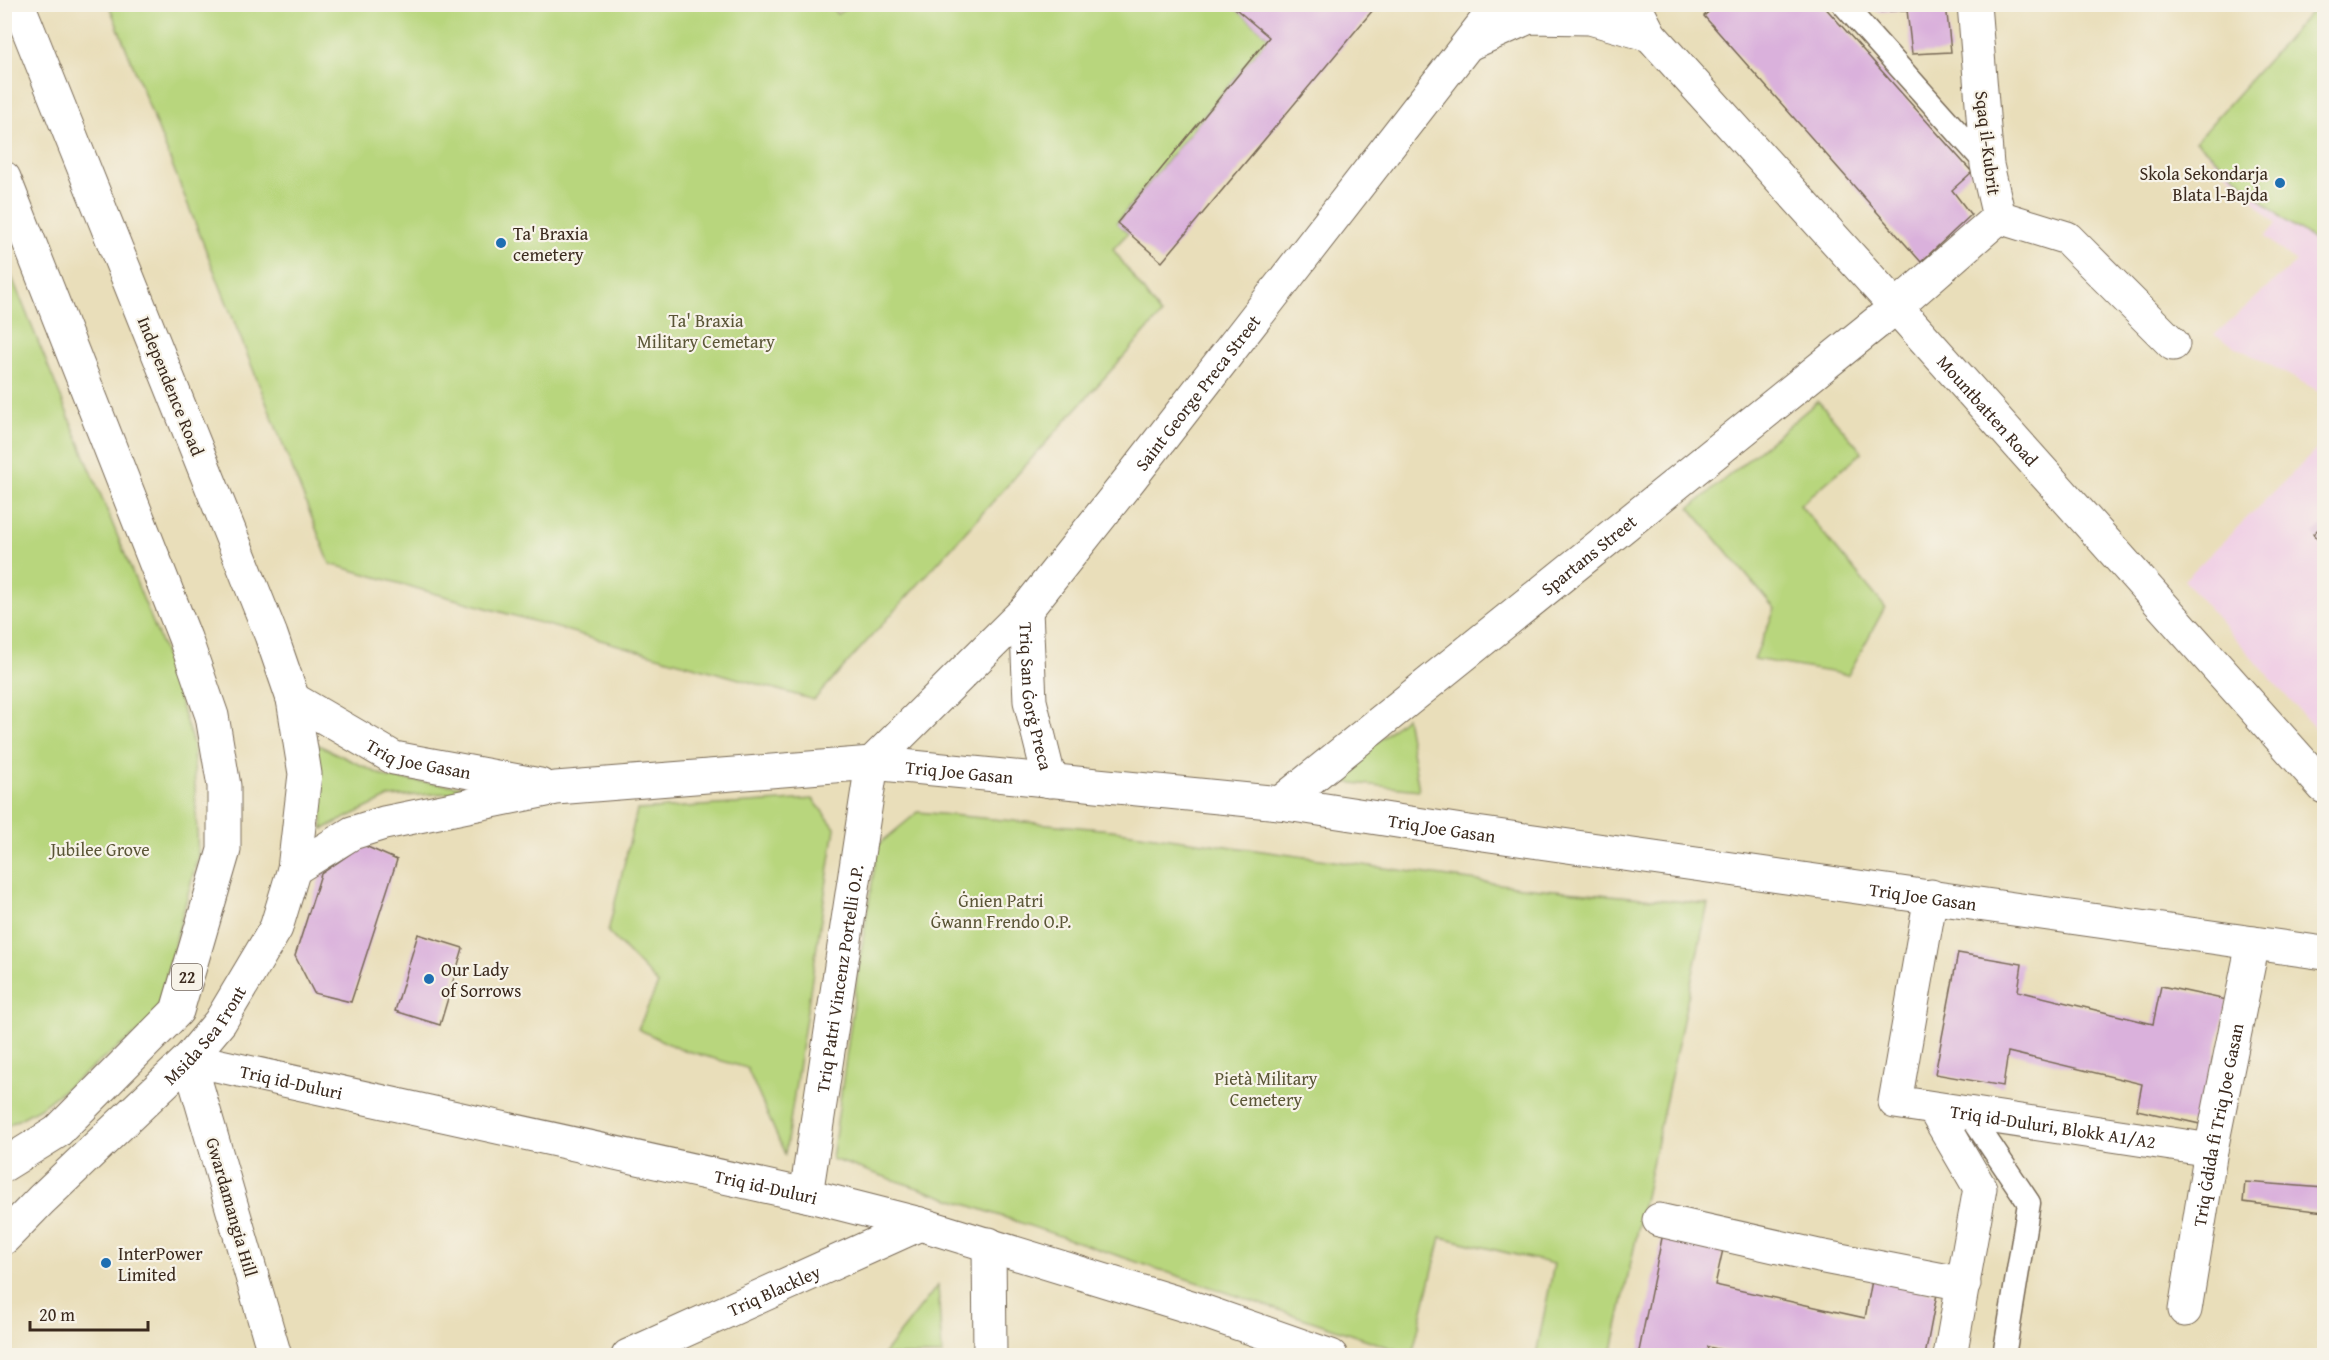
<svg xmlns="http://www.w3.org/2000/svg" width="2329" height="1360" viewBox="0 0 2329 1360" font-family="'Gentium Book Plus',serif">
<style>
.built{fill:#f0d0e5}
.green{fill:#b8d67d;stroke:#7a804e;stroke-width:1.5}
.building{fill:#dab1dc}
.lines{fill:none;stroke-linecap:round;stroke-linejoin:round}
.lane-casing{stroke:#786955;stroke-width:25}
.street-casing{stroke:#786955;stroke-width:35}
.secondary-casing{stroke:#786955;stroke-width:35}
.highway-casing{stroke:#786955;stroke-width:35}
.lane{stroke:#fff;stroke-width:22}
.street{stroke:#fff;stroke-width:33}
.secondary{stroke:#fff;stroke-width:33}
.highway{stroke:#fff;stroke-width:33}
.poi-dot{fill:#1f6fb2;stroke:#f7f3e8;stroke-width:2}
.labels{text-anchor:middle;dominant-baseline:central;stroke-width:4.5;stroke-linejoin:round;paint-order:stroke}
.shield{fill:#f7f3e8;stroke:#73665b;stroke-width:1.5}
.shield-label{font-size:16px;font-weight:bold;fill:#3b2a1e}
.street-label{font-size:18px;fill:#3b2a1e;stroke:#f7f3e8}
.poi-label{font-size:18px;fill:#3b2a1e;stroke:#f7f3e8;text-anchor:start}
.park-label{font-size:18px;fill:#5a5536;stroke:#f7f3e8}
</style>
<rect width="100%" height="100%" fill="#f7f3e8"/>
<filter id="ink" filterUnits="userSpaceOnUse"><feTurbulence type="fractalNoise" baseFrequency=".0167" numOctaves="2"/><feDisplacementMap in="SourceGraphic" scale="12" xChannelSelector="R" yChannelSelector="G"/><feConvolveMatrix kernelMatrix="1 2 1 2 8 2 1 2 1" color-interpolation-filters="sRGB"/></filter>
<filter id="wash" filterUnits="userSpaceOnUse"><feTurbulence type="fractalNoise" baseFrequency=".008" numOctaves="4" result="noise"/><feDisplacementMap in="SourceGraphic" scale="24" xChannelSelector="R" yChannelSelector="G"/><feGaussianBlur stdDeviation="1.35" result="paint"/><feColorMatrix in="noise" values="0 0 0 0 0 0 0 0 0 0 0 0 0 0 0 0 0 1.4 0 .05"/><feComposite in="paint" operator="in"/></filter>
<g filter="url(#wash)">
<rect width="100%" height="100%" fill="#e9deba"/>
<path class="built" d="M2318,5H2324V394L2214,335L2296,262L2265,237L2276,224L2196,141Z
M2324,442V739L2184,580Z"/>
<path class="green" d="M828,4L837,14L853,4H1230L1269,37L1117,222L1128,233L1113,249L1161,315L814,700L330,564L109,5Z
M2318,4L2324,5V247L2283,219L2196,141Z
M4,258L162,645L193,744L198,856L155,1019L40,1108L5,1127Z
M1818,401L1862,452L1800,505L1885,607L1848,675L1754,659L1775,609L1690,508Z
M1406,717L1419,790L1333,781Z
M316,744L388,778L493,790L389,797L323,829Z
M813,799L835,828L785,1154L747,1068L677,1048L638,1029L658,984L608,932L637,810Z
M918,812L1111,830L1521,887L1708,904L1611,1355H1536L1554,1264L1441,1237L1412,1355L832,1159L858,971L878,845Z
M938,1285L942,1355H883Z"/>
<g id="blocks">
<path class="building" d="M1230,4H1378L1162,262L1117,223L1269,37Z
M1717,4H1822L1972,172L1952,190L1971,215L1921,262L1704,16Z
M1871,4H1946L1951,52L1912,54L1907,10L1877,12Z
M2324,524V547L2313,534Z
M363,845L397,860L351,1002L314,993L295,956L321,874Z
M418,934L463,948L440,1025L395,1011Z
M1958,953L2022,964L2018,991L2153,1024L2161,986L2227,1000L2200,1124L2137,1110L2142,1084L2008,1052L2003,1086L1935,1074Z
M2245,1182L2324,1188V1212L2243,1202Z
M1663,1233L1724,1245L1715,1285L1865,1318L1872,1280L1937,1294L1925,1356H1749L1708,1347L1706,1356H1638Z"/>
</g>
</g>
<g filter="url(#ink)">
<use href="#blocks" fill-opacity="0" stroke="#786955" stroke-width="1.5"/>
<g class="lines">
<defs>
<path id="lane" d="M1843,4L1987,165
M1970,1115L2029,1203L2004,1356"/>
<g id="street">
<path d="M1999,217L2067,238L2173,344"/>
<path id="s1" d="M1026,610L1030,701L1050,781"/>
<path id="s2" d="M1280,803L1896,307L1999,217L1987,165L1974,4"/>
<path id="s3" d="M1931,896L1895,1102L2211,1150"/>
<path d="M1934,1109L1980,1188L1950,1356"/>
<path id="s4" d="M806,1195L872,763"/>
<path d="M1659,1220L1819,1256L1964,1284"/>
<path d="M989,1244L990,1356"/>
<path id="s5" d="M2185,1310L2211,1150L2253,943"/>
<path id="s6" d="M275,1356L189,1059L806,1195L920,1224L1191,1307L1331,1356"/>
<path id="s7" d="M628,1356L920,1224"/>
</g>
<g id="secondary">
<path id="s8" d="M1634,4L1650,35L1896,307L2324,787"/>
<path d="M1471,43L1529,17L1590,18L1650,35"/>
<path id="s9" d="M293,699L394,758L540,785"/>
<path id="s10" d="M872,763L1026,610L1130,479L1499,4"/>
<path id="s11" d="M294,869L352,833L384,823L556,788L872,763L1280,803L1462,831L2324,953"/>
</g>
<g id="highway">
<path d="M4,178L185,638L212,716L224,786V850L177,1011L57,1132L4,1165"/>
<path id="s12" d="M4,1238L41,1200L189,1059L220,1022L276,928L294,869L305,774L293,699L271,635L18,4"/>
</g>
</defs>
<use href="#lane" class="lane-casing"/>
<use href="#street" class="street-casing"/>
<use href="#secondary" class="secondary-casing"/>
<use href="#highway" class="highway-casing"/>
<use href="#lane" class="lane"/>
<use href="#street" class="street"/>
<use href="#secondary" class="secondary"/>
<use href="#highway" class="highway"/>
</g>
</g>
<g class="poi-dot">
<circle cx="2280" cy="183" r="6"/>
<circle cx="501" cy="243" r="6"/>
<circle cx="429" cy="979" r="6"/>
<circle cx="106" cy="1263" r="6"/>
</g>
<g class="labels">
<rect class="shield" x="172" y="964" width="30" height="26" rx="4.5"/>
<g class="shield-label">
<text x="187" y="977">22</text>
</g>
<g class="street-label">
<text transform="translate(1988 143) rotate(83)">Sqaq il-Kubrit</text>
<text transform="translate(171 386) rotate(68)">Independence Road</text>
<text stroke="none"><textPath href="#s10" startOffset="494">Saint George Preca Street</textPath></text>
<text stroke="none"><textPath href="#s8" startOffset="540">Mountbatten Road</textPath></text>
<text stroke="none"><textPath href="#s2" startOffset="396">Spartans Street</textPath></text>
<text stroke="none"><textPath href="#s1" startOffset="87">Triq San Ġorġ Preca</textPath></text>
<text stroke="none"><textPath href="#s9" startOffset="141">Triq Joe Gasan</textPath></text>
<text stroke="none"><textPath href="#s11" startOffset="682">Triq Joe Gasan</textPath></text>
<text stroke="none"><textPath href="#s11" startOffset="1168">Triq Joe Gasan</textPath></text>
<text stroke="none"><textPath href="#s11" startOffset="1654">Triq Joe Gasan</textPath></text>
<text stroke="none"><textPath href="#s4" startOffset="219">Triq Patri Vincenz Portelli O.P.</textPath></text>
<text stroke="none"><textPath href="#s12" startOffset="286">Msida Sea Front</textPath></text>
<text stroke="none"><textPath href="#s6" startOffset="414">Triq id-Duluri</textPath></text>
<text stroke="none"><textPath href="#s5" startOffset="188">Triq Ġdida fi Triq Joe Gasan</textPath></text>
<text stroke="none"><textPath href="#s3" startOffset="369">Triq id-Duluri, Blokk A1/A2</textPath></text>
<text stroke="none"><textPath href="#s6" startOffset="900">Triq id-Duluri</textPath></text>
<text transform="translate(232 1207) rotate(74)">Gwardamangia Hill</text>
<text stroke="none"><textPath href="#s7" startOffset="160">Triq Blackley</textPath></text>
</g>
<g class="poi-label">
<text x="2268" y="173" text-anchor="end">Skola Sekondarja<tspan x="2268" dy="21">Blata l-Bajda</tspan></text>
<text x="513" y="233">Ta' Braxia<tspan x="513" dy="21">cemetery</tspan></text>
<text x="441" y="969">Our Lady<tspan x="441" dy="21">of Sorrows</tspan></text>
<text x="118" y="1253">InterPower<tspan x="118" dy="21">Limited</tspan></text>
</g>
<g class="park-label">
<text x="706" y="320">Ta' Braxia<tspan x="706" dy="21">Military Cemetary</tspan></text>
<text x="100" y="849">Jubilee Grove</text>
<text x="1001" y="900">Ġnien Patri<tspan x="1001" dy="21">Ġwann Frendo O.P.</tspan></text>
<text x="1266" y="1078">Pietà Military<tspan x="1266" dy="21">Cemetery</tspan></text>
</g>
</g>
<rect width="2329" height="1360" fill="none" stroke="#f7f3e8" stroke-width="24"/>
<path d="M30 1321v9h118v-9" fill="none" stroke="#3b2a1e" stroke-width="3"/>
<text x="39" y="1321" font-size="18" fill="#3b2a1e" stroke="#f7f3e8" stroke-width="4.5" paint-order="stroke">20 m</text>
</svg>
